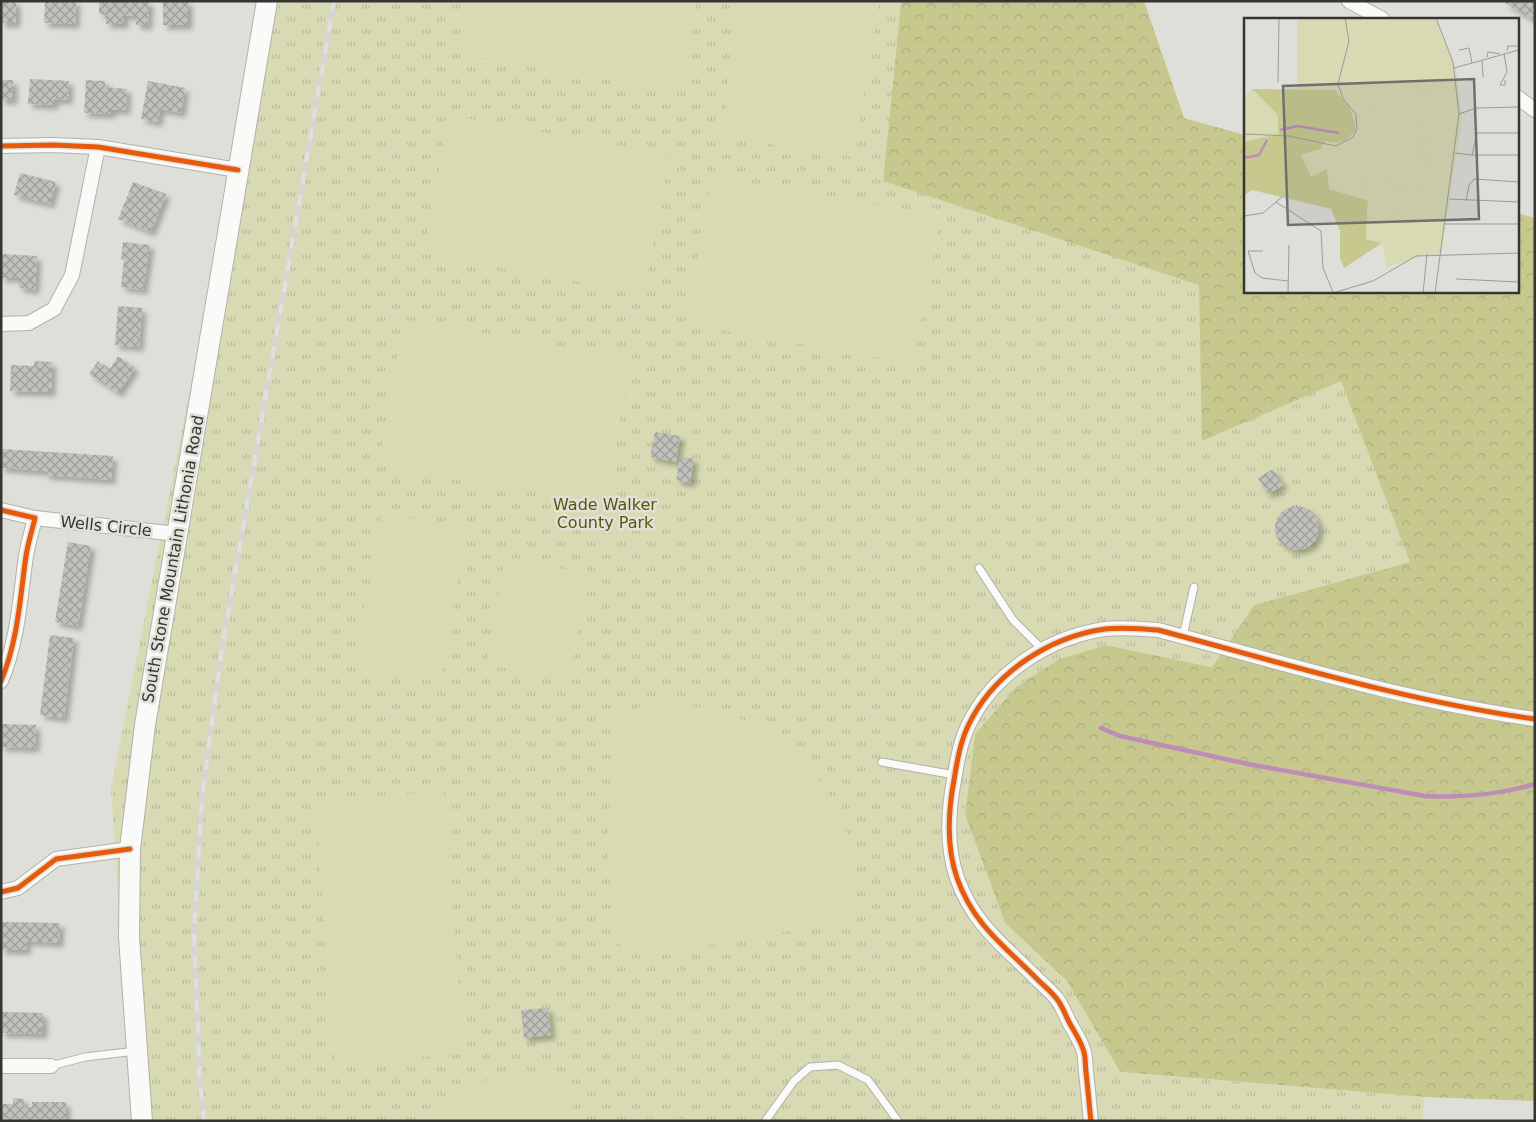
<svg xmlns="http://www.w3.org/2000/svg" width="1536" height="1122" viewBox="0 0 1536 1122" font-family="'DejaVu Sans',sans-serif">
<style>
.forest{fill:url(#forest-crowns)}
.park{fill:url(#park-tufts)}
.pitch{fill:#d7dab3}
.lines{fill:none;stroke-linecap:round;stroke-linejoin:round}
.stream{stroke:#be8cb8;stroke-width:4.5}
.building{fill:url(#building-cross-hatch);filter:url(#shadow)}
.service-casing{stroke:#b1b1ad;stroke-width:9}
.minor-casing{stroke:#b1b1ad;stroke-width:16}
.secondary-casing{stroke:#b1b1ad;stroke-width:22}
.service{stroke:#fafaf9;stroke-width:7}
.minor{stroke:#fafaf9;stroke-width:14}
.secondary{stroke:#fafaf9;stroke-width:20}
.rail-casing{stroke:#d5d5d3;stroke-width:5.5}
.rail{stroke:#e0e1d8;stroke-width:4;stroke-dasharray:11;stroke-linecap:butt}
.cycleway-casing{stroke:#e0e1d8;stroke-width:8}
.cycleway{stroke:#e8590c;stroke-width:5}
.labels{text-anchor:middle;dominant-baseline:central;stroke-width:5;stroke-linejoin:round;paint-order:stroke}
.park-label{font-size:16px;fill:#56580a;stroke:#e0e1d8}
.street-label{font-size:16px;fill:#353532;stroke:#e0e1d8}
.inset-river{fill:none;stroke:#be8cb8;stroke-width:2.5}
.inset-road{fill:none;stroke:#9b9b97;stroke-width:1}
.view{fill:#70706d;fill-opacity:0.15;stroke:#70706d;stroke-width:2.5}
.inset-edge{fill:none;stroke:#353532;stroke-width:2.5}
</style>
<defs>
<pattern id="forest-crowns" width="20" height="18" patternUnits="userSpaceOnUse" patternTransform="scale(1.25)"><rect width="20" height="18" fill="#c6c88e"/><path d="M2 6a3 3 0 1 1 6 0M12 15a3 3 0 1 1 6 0" fill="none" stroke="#abac7b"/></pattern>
<pattern id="park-tufts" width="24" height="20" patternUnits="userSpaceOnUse" patternTransform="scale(1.25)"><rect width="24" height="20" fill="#d7dab3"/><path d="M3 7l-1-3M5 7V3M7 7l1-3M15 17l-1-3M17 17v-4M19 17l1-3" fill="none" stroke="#b9bc9a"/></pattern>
<pattern id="building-cross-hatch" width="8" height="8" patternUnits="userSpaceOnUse" patternTransform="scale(1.25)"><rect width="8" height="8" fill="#c0c0bc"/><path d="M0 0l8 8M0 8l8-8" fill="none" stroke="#9d9d99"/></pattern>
<filter id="shadow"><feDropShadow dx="4.5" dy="4.5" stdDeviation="2.5" flood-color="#0004"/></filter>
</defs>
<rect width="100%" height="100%" fill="#dfdfda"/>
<path class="forest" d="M901,1H1144L1184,118L1245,135V291H1517V213L1535,218V1101L1424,1097L1120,1072L1067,981L1005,923L965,815L975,734L1017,686L1059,659L1106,645L1212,667L1254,605L1409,562L1202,441L883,181Z"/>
<path class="park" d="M267,1H901L883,181L1199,285L1202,441L1341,381L1410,562L1254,605L1212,667L1106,645L1059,659L1017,686L975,734L965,815L1005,923L1067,981L1120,1072L1424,1097L1423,1121H133L111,788Z"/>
<path class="pitch" d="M470,1H697L681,93L461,54Z
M739,1H878L855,157L722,137Z
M449,115L670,155L644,294L424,254Z
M711,176L940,216L913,364L685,324Z
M403,319L631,358L606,504L378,466Z
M382,513L466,527L440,682L355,667Z
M504,559L587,573L569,679L486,665Z
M674,703C702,708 732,713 758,726C766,730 773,737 780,742C818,771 848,814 854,863C857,882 855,901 853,920L705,946H652L637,951H631L617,943L614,935V923L616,914L608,862L612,716L639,707Z
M444,791L464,1054L335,1063L315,801Z
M530,1075L562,1083L573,1088V1121H425C451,1088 489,1074 530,1075Z
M668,1116L693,1121H641L657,1117Z"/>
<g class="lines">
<path class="stream" d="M1101,728L1120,736L1248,764L1425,796C1463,798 1498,795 1535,784"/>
</g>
<path class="building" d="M1,1H16V23H1Z
M45,1H76L75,24L44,23Z
M99,1H149L148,25H136V16L124,15V24H106V15L99,14Z
M163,1H188V25H163Z
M1506,1H1535V13L1531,19L1505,3Z
M30,79L69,81L68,100L54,99V105L28,104Z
M1,80H13V100H1Z
M86,80L105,81V87L127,89L126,110H111V114L84,113Z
M148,81L185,88L181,113L160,109L158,122L141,119Z
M20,173L56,182L50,204L14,195Z
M133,182L166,194L151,232L118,219Z
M123,242L150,245L143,290L121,287L124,260L121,259Z
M2,254L37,256L35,290L19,288V278H1Z
M118,306L142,308L139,347L115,345Z
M118,356L135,368L118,393L89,374L98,361L110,369Z
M34,361L52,362L51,392L10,391L11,365L34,366Z
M655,432L680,436L676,462L650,457Z
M2,449L113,456L111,480L45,475V471L1,468Z
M681,457L694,459L690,483L676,480Z
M1273,469L1283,485L1268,494L1258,478Z
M1275 528a22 22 0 1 1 44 0a22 22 0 1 1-44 0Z
M68,542L91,546L78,626L55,622Z
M50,635L74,638L64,718L40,715Z
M1,724L36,725L35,748L1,747Z
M1,922L60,923L59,943L26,941L27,950H1Z
M548,1008L551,1035L524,1038L521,1010Z
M1,1012L43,1013V1034L1,1033Z
M13,1098L24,1099V1106L32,1107V1102H66V1121H1V1104H13Z"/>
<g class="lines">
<defs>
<path id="service" d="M979,568L1013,620L1043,650
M1183,636L1194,587
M882,762L955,775
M51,1066L85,1057L136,1051
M766,1120L794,1081L810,1067L838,1065L868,1080L898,1121"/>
<path id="minor" d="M1349,1L1382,19
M1517,97L1535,110
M1,146L53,145L98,147L238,170
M1,324L29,323L54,309L72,275L98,147
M1,510L35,518C32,531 28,543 26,556C20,598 18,641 1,681
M35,518L177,534
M1,892L18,888L56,859L130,849
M1,1066H51
M1091,1121C1089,1104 1088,1088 1086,1072C1085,1065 1086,1056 1083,1049C1080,1040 1074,1031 1069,1022C1066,1016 1063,1008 1059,1002C1054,994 1045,987 1038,980C1005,946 974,926 957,878C946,846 948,812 954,780C957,762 960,743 968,726C993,673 1049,637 1105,629C1123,627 1140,629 1158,630C1283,663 1406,701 1535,719"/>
<path id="secondary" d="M142,1121L129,937L130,849L145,725L267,1"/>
</defs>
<use href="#service" class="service-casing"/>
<use href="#minor" class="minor-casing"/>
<use href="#secondary" class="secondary-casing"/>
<use href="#service" class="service"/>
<use href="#minor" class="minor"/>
<use href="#secondary" class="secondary"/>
<defs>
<path id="rail" d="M204,1121L200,1083L194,932L202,797L222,649L334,1"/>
</defs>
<use href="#rail" class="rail-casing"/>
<use href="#rail" class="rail"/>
<defs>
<path id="cycleway" d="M1,146L53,145L98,147L238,170
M1,510L35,518C32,531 28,543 26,556C20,598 18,641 1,681
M1,892L18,888L56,859L130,849
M1091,1121C1089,1104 1088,1088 1086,1072C1085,1065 1086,1056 1083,1049C1080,1040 1074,1031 1069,1022C1066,1016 1063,1008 1059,1002C1054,994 1045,987 1038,980C1005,946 974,926 957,878C946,846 948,812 954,780C957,762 960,743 968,726C993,673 1049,637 1105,629C1123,627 1140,629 1158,630C1283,663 1406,701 1535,719"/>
</defs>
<use href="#cycleway" class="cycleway-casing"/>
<use href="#cycleway" class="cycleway"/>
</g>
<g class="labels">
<g class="park-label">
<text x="605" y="504">Wade Walker<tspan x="605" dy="18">County Park</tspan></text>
</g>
<g class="street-label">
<text transform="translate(106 526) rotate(6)">Wells Circle</text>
<text transform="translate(173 559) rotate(-80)">South Stone Mountain Lithonia Road</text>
</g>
</g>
<g transform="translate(1244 18)">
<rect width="275" height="275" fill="#dfdfda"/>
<path d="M8,71L91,72L106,90L111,104V114L100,123L58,137L84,151L85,171L124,182L122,221L138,225L100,250L96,240V213L87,191L8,172L0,177V124L34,115V97Z" fill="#c6c88e"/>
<path d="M191,0L213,55L218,103L197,236L180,237L143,249L138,225L122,221L124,182L85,171L83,151L67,159L57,137L76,131L81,123L95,125L106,120L111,114V104L106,90L91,72L53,71V1ZM8,71L34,97V116L0,124V79Z" fill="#d7dab3"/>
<path d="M150,12L166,16L154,35L138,22ZM163 34a10 10 0 1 1 20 0a10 10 0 1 1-20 0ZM127 39a9 9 0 1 1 18 0a9 9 0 1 1-18 0ZM161,47L180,50L179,60L173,67L159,68ZM138 57a8 8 0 1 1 16 0a8 8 0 1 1-16 0ZM189,70L192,103L176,104L173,72ZM143,86L155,87V115L138,114L126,100L125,90ZM177,118L188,119L185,139L175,137ZM159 126a7 7 0 1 1 14 0a7 7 0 1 1-14 0ZM157,141L186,145L183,163L155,159ZM120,159L148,164L146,182L117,178ZM154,167L181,171L179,188L151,184ZM128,185L145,187L142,220L124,219ZM150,192L177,196L175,214L147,210Z" fill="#d7dab3"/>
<path class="inset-river" d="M36,112L54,108L95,115M0,140L15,137L23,122"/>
<path class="inset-road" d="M215,32L225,30L228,45M263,33L264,28H275M260,35L263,54L256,67H261V62M243,39L244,34L256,36M238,43L239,59M210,50L275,32M34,64L35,0M215,96L232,90L275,89M275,115H233L228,137H275M0,116L45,118L92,128L109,119L113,111L112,96L99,81L94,66L105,23L101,0M211,135L228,137M205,181L275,184M222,183L225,167L230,161L275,164M32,184L77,213L79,250L89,274M0,198L19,195L39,178M201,206H275M19,233H4L11,255L18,260L44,263M212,261L275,264M44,275L45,227M89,275L129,263L172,238L275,235M179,275L183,236M191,275L215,96L209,44L192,0"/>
<path class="view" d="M230,61L235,201L44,207L39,68Z"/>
<rect width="275" height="275" class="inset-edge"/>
</g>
<rect width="1536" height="1122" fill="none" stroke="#353532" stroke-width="5"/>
</svg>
